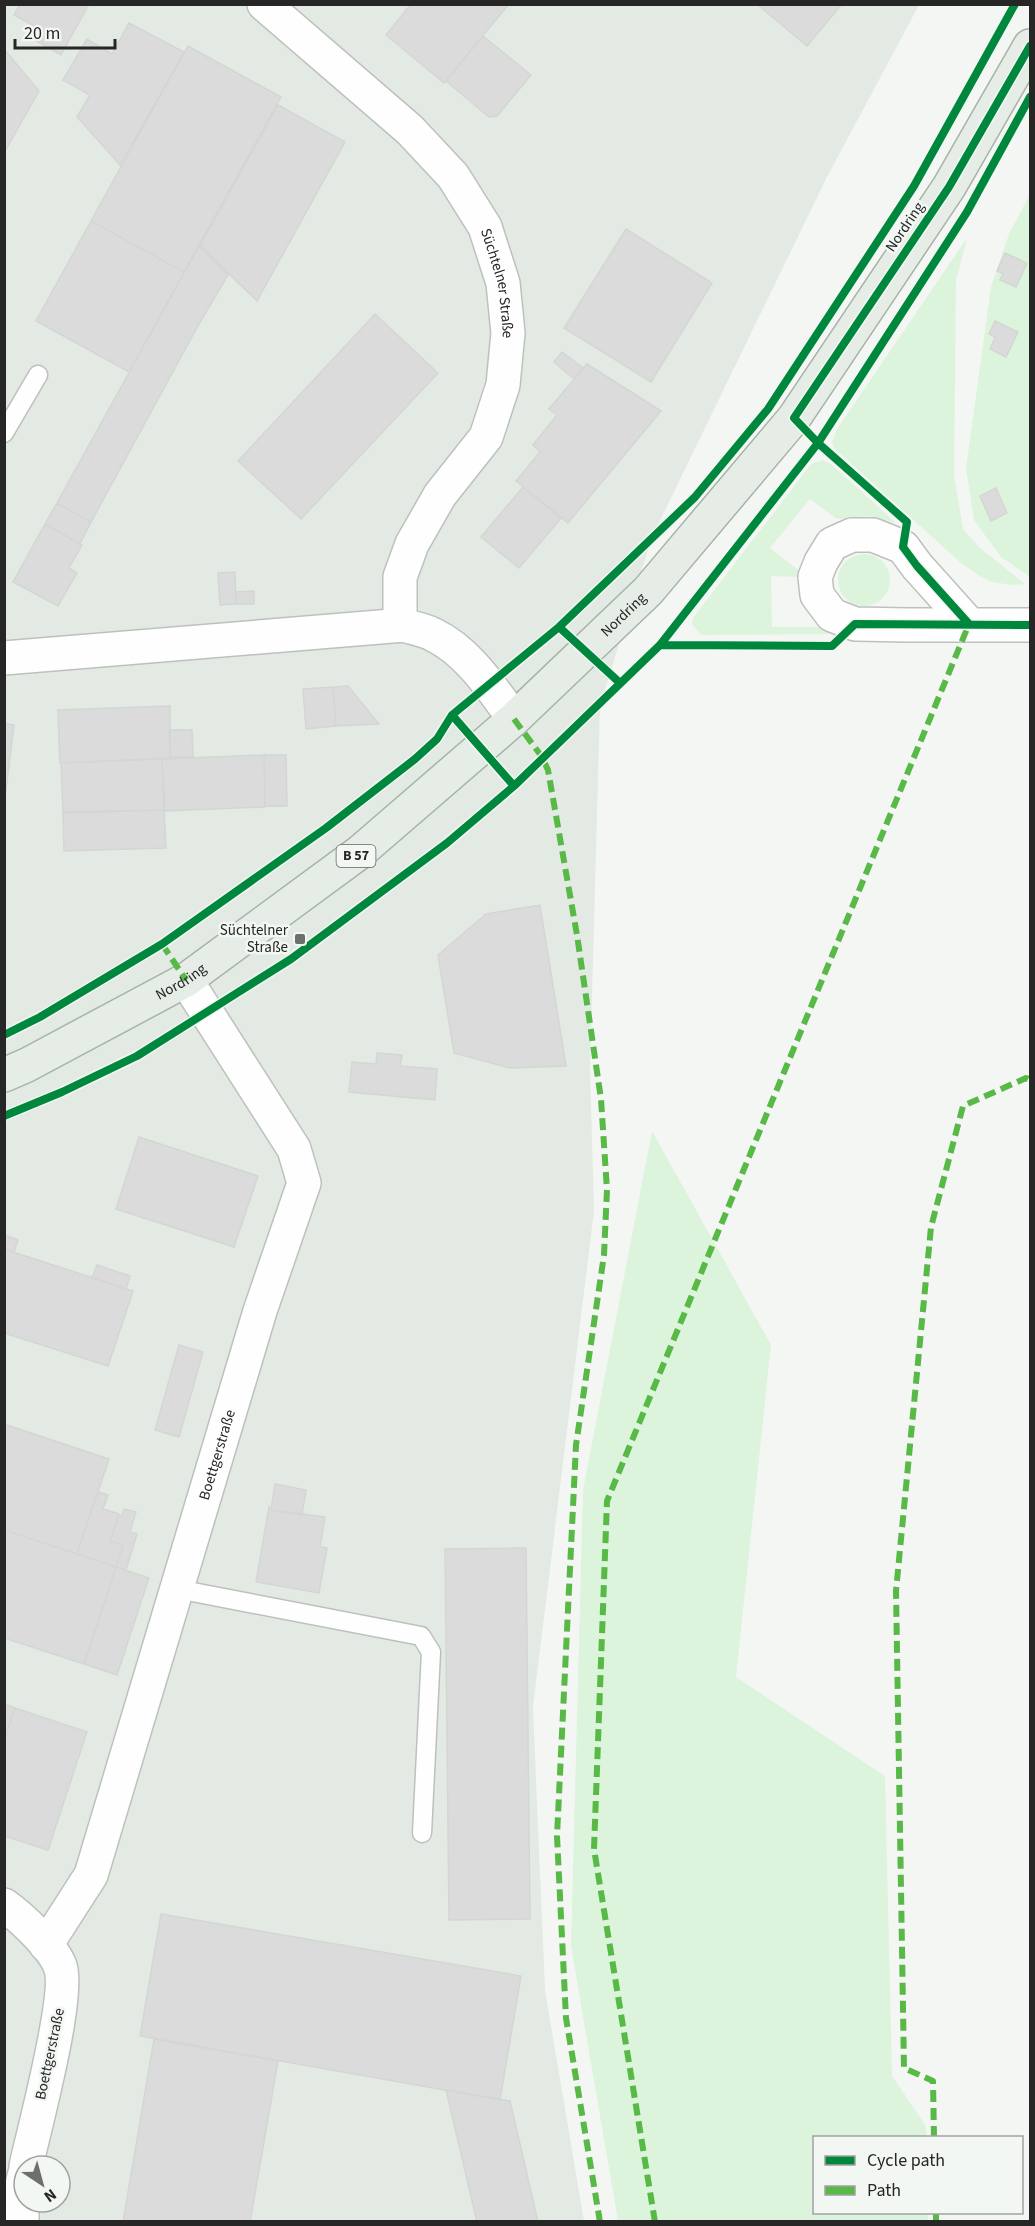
<svg xmlns="http://www.w3.org/2000/svg" width="1035" height="2226" viewBox="0 0 1035 2226" font-family="'Source Sans 3',sans-serif">
<style>
.built{fill:#e3eae3;fill-rule:evenodd}
.green{fill:#dbf4db}
.building{fill:#dadbda;stroke:#d4d6d4;stroke-width:1.5}
.lines{fill:none;stroke-linecap:round;stroke-linejoin:round}
.lane-casing{stroke:#bec0be;stroke-width:21}
.street-casing{stroke:#bec0be;stroke-width:36}
.primary-casing{stroke:#a6b3a7;stroke-width:36}
.lane{stroke:#fdfefd;stroke-width:18}
.street{stroke:#fdfefd;stroke-width:33}
.primary{stroke:#e5ede6;stroke-width:33}
.quiet{stroke:#58b947;stroke-width:6;stroke-dasharray:12 6;stroke-linecap:butt}
.cycleway-casing{stroke:#f3f7f3;stroke-width:11}
.cycleway{stroke:#00873e;stroke-width:8}
.poi-dot{fill:#6d6f6d;stroke:#f3f7f3;stroke-width:2}
.labels{text-anchor:middle;dominant-baseline:central;stroke-width:5;stroke-linejoin:round;paint-order:stroke}
.shield{fill:#f3f7f3;stroke:#636563;stroke-width:1.5}
.shield-label{font-size:14px;font-weight:bold;fill:#252625}
.street-label{font-size:15px;fill:#252625;stroke:#f3f7f3}
.poi-label{font-size:15px;fill:#252625;stroke:#f3f7f3;text-anchor:end}
</style>
<rect width="100%" height="100%" fill="#f4f6f4"/>
<path class="built" d="M5,5H919L826,179L652,537L600,706L590,1069L594,1211L533,1707L545,1990L584,2221L5,2222ZM24,2166H60V2202H24Z"/>
<path class="green" d="M1030,194V577L1001,557L974,520L966,468L991,287L1009,234Z
M967,238L956,281L954,476L963,529L980,548L1025,584L1012,585L992,582L978,575L960,562L834,448L832,442L837,429Z
M823,460L831,464L895,522L894,523L869,516L837,519L810,499L770,548L801,572L800,577L771,576L772,627H825L834,634L701,635L692,624L693,618L811,464Z
M838 580a26 26 0 1 1 52 0a26 26 0 1 1-52 0Z
M652,1131L771,1345L736,1677L885,1776L892,2076L926,2126V2137L814,2138V2212L928,2213V2221H618L571,1946L583,1490Z"/>
<path class="building" d="M20,4H89L61,55L33,39L40,29L14,15Z
M411,4H509L444,83L386,35Z
M757,4H842L807,46Z
M129,23L184,52L120,165L77,117L90,95L63,80L87,39L112,54Z
M483,36L531,75L497,116L489,117L446,81Z
M188,46L281,97L184,272L91,221Z
M4,49L39,91L4,153Z
M278,105L345,142L257,301L200,246Z
M91,221L184,272L129,372L36,321Z
M626,229L712,283L651,382L564,328Z
M199,246L228,275L199,324L91,522L57,503Z
M1005,253L1027,263L1016,287L1000,280L1003,274L997,271Z
M375,314L438,373L301,519L238,461Z
M995,321L1018,332L1006,357L990,349L995,337L989,334Z
M562,352L583,368L574,379L554,362Z
M587,364L661,411L568,523L516,481L540,452L533,445L557,415L549,409Z
M523,487L561,518L519,568L481,537Z
M996,488L1007,513L991,521L980,496Z
M57,503L91,522L80,544L45,524Z
M45,524L82,545L69,568L77,573L58,606L13,582Z
M235,572L236,604L220,605L218,573Z
M254,591V604H236V592Z
M348,686L379,724L336,726L333,687Z
M333,687L336,726L306,729L303,689Z
M170,706V758L60,763L58,710Z
M4,723L14,725L4,805Z
M169,730H192L193,757H170Z
M264,755L265,807L165,811L162,759Z
M264,755H286L287,806H265Z
M162,759L164,810L63,813L61,763Z
M164,810L166,848L64,851L63,812Z
M540,905L566,1066L510,1068L454,1053L438,955L486,914Z
M377,1053L402,1055L400,1066L437,1069L435,1100L349,1092L352,1062L376,1064Z
M139,1137L258,1176L234,1247L116,1209Z
M4,1235L18,1240L14,1252L4,1249Z
M4,1249L133,1291L108,1366L4,1333Z
M97,1265L130,1276L126,1289L92,1278Z
M179,1345L203,1352L179,1437L155,1430Z
M4,1424L109,1459L77,1554L4,1530Z
M275,1484L306,1490L302,1515L271,1510Z
M98,1492L108,1495L103,1509L119,1514L110,1541L123,1545L116,1567L77,1554Z
M269,1507L271,1510L325,1517L320,1547L327,1548L319,1593L256,1582Z
M124,1509L136,1512L130,1532L137,1534L126,1570L116,1567L123,1545L110,1541L119,1515L122,1516Z
M4,1530L116,1567L84,1664L4,1638Z
M526,1548L530,1919L449,1920L445,1549Z
M116,1567L149,1578L117,1675L84,1664Z
M4,1704L15,1708L4,1741Z
M15,1708L87,1732L48,1850L4,1836V1741Z
M161,1914L521,1976L500,2100L140,2036Z
M154,2039L278,2061L250,2222H123Z
M446,2090L510,2101L538,2222H477Z"/>
<g class="lines">
<defs>
<path id="lane" d="M4,433L38,375
M177,1589L421,1636L431,1652L422,1833"/>
<g id="street">
<path id="s1" d="M264,4L410,130L453,176L485,227L503,283L508,333L503,385L486,437L440,495L412,544L400,577V625"/>
<path d="M969,624L917,566L903,547L873,535H852L832,544L821,562L815,577L817,595L832,615L855,624L907,625H1030"/>
<path d="M4,658L404,625C413,628 423,630 432,634C468,651 491,687 514,719"/>
<path d="M4,1905C21,1917 53,1947 60,1966C71,1993 34,2130 26,2166"/>
<path id="s2" d="M46,1945L91,1875L260,1311L304,1183L294,1149L186,980"/>
<path d="M22,2222V2185L24,2176"/>
</g>
<g id="primary">
<path id="s3" d="M4,1075L27,1065L186,980L360,852L514,719L648,591L794,418L949,187L1030,46"/>
</g>
</defs>
<use href="#lane" class="lane-casing"/>
<use href="#street" class="street-casing"/>
<use href="#primary" class="primary-casing"/>
<use href="#lane" class="lane"/>
<use href="#street" class="street"/>
<use href="#primary" class="primary"/>
<path class="quiet" d="M514,719L542,757L548,770L577,935L601,1099L607,1190L604,1255L576,1445L557,1836L566,2018L600,2222
M162,944L186,980
M934,2138L933,2081L904,2068L896,1591L931,1227L963,1106L1026,1078L1030,1080
M936,2212V2222
M655,2222L594,1849L607,1501L969,624"/>
<defs>
<path id="cycleway" d="M969,624L917,566L903,547L907,522L818,443L794,418L949,187L1030,46
M559,627L620,683
M660,645L832,646L855,624L1030,625
M452,715L514,786
M4,1035L40,1017L162,944L326,828L415,759L437,739L452,715L559,627L695,497L768,409L914,186L1015,4
M4,1116L62,1092L137,1056L291,959L447,843L514,786L660,645L818,443L967,212L1030,97"/>
</defs>
<use href="#cycleway" class="cycleway-casing"/>
<use href="#cycleway" class="cycleway"/>
</g>
<rect class="poi-dot" x="294" y="933" width="12" height="12" rx="3"/>
<g class="labels">
<rect class="shield" x="336.5" y="845" width="39" height="22" rx="4.5"/>
<g class="shield-label">
<text x="356" y="856">B 57</text>
</g>
<g class="street-label">
<text transform="translate(905 227) rotate(-56)">Nordring</text>
<text stroke="none"><textPath href="#s1" startOffset="374">Süchtelner Straße</textPath></text>
<text stroke="none"><textPath href="#s3" startOffset="776">Nordring</textPath></text>
<text stroke="none"><textPath href="#s3" startOffset="200">Nordring</textPath></text>
<text stroke="none"><textPath href="#s2" startOffset="522">Boettgerstraße</textPath></text>
<text transform="translate(50 2054) rotate(-78)">Boettgerstraße</text>
</g>
<g class="poi-label">
<text x="288" y="930">Süchtelner<tspan x="288" dy="17">Straße</tspan></text>
</g>
</g>
<rect width="1035" height="2226" fill="none" stroke="#252625" stroke-width="12"/>
<rect x="813" y="2136" width="210" height="78" fill="#f3f7f3" stroke="#a1a3a1" stroke-width="1.5"/>
<rect x="825" y="2156" width="30" height="9" fill="#00873e" stroke="#a1a3a1" stroke-width="1.5"/>
<text x="867" y="2166" font-size="18" fill="#252625">Cycle path</text>
<rect x="825" y="2186" width="30" height="9" fill="#58b947" stroke="#a1a3a1" stroke-width="1.5"/>
<text x="867" y="2196" font-size="18" fill="#252625">Path</text>
<g transform="translate(42 2184) rotate(144)"><circle r="28" fill="#f3f7f3" stroke="#a1a3a1" stroke-width="1.5"/>
<path d="M0-4.5L10 22L0 15L-10 22Z" fill="#6d6f6d"/>
<text y="-9" font-size="16" font-weight="bold" text-anchor="middle" fill="#252625">N</text>
</g>
<path d="M15 39v9h100v-9" fill="none" stroke="#252625" stroke-width="3"/>
<text x="24" y="39" font-size="18" fill="#252625" stroke="#f3f7f3" stroke-width="4.5" paint-order="stroke">20 m</text>
</svg>
